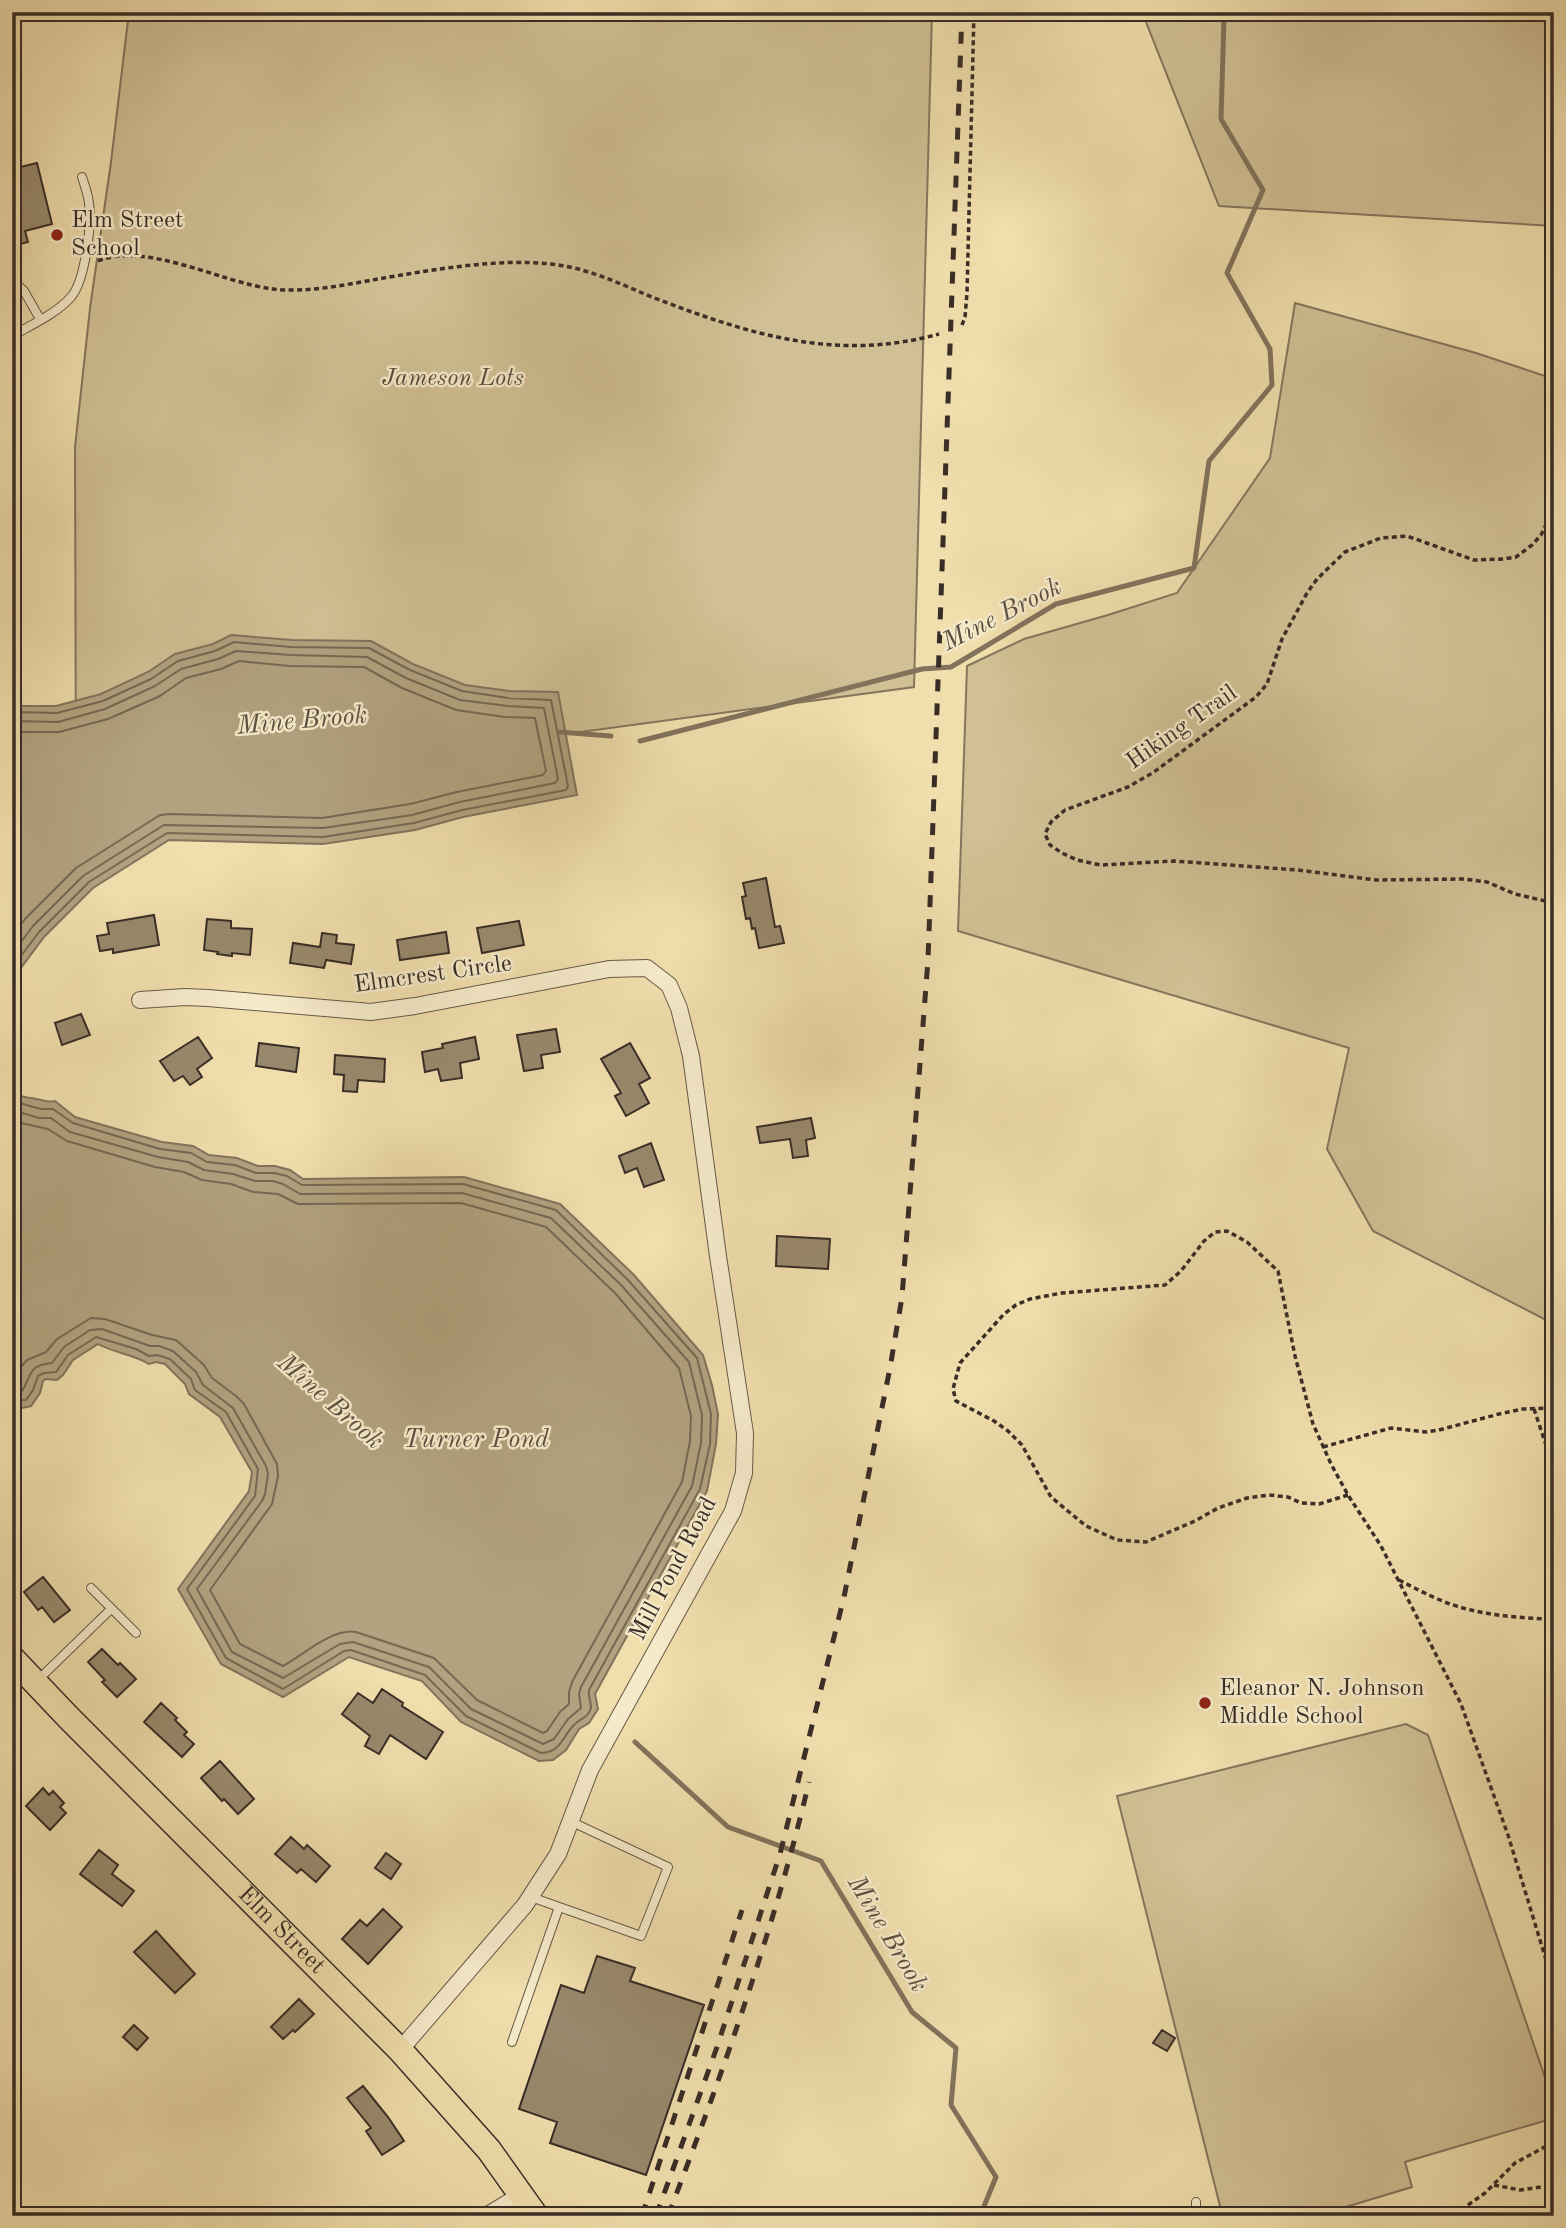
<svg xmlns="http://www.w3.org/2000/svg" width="1566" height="2228" viewBox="0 0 1566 2228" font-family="'Old Standard TT',serif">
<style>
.green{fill:#d1c095;stroke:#85765e;stroke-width:2}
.water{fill:#b2a27f;stroke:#82735c;stroke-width:2}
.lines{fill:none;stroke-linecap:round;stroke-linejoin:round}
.shore{stroke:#766853;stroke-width:2}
.stream{stroke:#82735c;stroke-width:5}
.building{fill:#98896c;stroke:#392d27;stroke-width:2}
.lane-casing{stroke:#675948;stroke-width:10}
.street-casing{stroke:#675948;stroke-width:18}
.primary-casing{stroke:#392d27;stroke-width:27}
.path{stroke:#392d27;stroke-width:3.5;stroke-dasharray:5 3.5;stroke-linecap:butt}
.lane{stroke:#f5eac9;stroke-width:8}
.street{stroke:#f5eac9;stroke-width:16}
.primary{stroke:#f0deac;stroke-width:24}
.rail{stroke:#392d27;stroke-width:5;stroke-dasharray:12 12;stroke-linecap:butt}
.poi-dot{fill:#8f2418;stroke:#f5eac9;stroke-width:2.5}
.labels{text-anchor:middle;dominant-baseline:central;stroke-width:5;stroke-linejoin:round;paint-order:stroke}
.poi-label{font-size:24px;fill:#392d27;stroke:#f5eac9;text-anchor:start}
.park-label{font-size:24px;font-style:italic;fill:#574a3d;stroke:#f5eac9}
.street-label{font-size:24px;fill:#392d27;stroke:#f5eac9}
.water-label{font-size:26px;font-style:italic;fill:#5d5041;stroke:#f5eac9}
</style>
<rect width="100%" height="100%" fill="#f0deac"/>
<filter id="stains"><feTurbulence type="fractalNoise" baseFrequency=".00286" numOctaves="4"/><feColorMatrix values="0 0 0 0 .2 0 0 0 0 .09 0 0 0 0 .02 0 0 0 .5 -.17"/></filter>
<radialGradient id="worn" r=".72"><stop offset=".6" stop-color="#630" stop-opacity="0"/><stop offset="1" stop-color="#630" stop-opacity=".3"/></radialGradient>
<path class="green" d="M129,12H932L914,687L76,800L75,447L90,308L111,162Z
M1142,12H1554V226L1219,206Z
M1295,303L1476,353L1554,379V1324L1373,1231L1327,1149L1349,1048L958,931L967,666L1024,639L1108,615L1177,593L1270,458Z
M1406,1724L1428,1735L1552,2098L1544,2121L1405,2162L1412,2187L1316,2216H1224L1222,2214L1117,1796Z"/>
<path class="water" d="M231,635L292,640L371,641L413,664L465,685L509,691L558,692L577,795L463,817L415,830L323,844L169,840L93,888L44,937L12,980V706H56L101,694L148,672L175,654L213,644Z
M12,1090C19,1099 26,1096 36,1099C44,1100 46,1103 55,1101L75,1117L162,1142L193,1146L209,1155L237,1158L258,1166H275L290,1170L303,1179L464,1177L560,1204L634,1275L703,1355L712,1385L718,1414L716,1444L707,1491L595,1694L598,1709L589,1723L579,1729L566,1750L553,1760L539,1761L461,1722L422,1681L349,1657L283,1697L221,1664L178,1589L249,1491L252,1472L220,1417L189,1394L185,1384L165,1364L156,1362L149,1364C133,1354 114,1353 98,1344L73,1360L63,1375L57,1380L46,1379L43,1381L40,1393L31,1406L17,1409L12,1406Z"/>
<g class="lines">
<path class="shore" d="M12,712L57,713L103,701L151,679L178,661L215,651L234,642L291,647L369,648L410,670L462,691L508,698L551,700L568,786L566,790L462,810L414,823L323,837L167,833L89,882L39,932L12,968
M12,721L58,722L105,709L155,686L181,669L218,659L236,651L291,655L367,657L406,678L460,700L508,706L544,708L558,779L555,783L460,802L412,815L323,828L164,825L83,876L33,926L12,954
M12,732H59L108,719L160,696L186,678L221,669L239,661L290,666L364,667L402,688L456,710L505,717L535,718L546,771L543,775L457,792L410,804L322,818L170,814L160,815L76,868L25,919L12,936
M12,1101L41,1109H53L73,1123L160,1149L191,1153L207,1162L235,1165L256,1173H274L287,1176L302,1185L463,1184L556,1210L628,1280L697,1358L711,1414L710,1444L700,1489L589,1690C588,1696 591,1702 591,1708C589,1717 580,1719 575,1724C562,1736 562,1752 541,1753L466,1716L425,1675L351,1650L344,1651L283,1689L226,1658L187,1589L255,1496L258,1469L226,1412L195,1390L191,1379L170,1359L157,1355L149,1356L136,1349L96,1337L68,1355L56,1372L44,1373L38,1376L33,1390L26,1400L12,1401
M12,1110L39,1118H51L70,1132L158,1157L188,1162L204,1170L233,1174L255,1181H273L283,1184L300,1194L462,1193L551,1218L622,1286L689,1362L702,1415L701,1443L692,1486L581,1687L579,1694L581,1708L568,1719L554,1739L543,1744L471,1709L429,1667L353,1642L340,1644L283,1678L232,1652L197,1589L262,1501L265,1494L268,1474L266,1466L233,1408L203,1385L196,1372L173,1351L159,1346H150L102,1329L90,1330L64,1347L52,1363C28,1365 32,1375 22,1391L12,1392
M12,1121L48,1129L67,1141L155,1167L184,1172L202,1180L231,1184L253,1192L278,1194L298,1204L461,1203L546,1227L615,1293L679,1368L691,1416L690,1441L682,1482L572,1682L569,1692V1704L560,1712L547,1731L543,1733L477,1700L434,1658L356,1632C332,1628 303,1655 283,1666L240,1644L210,1590L272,1504L278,1476L277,1464L244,1404L236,1396L212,1378L204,1365L176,1340L152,1335L105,1319L91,1318L57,1339L46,1352L27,1360L19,1369L15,1380L12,1381"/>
<path class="stream" d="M559,732L611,736
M640,741L922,669L951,667L1056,604L1194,568L1209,461L1272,385L1270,349L1227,273L1263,190L1221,119L1224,19L1214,12
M635,1742L728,1827L821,1861L912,2012L956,2048L951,2105L996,2177L980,2216"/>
</g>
<path class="building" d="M37,163L52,224L25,231L28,242L12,246V169Z
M766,878L775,927L780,926L784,943L759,948L755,928L752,929L750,918L746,919L742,897L746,896L743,883Z
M154,915L159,945L113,953V949L100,951L97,936L109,934L107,923Z
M207,919L231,921V928L252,929L250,955L232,953V956L217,954L218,952L204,950Z
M519,921L524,945L482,953L477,928Z
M446,932L449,953L400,960L397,940Z
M322,933L337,935L336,943L354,945L351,964L326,960L324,968L290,963L293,943L320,947Z
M81,1014L90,1035L62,1045L55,1023Z
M556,1029L560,1052L541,1055L543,1068L524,1071L517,1035Z
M198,1037L212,1058L197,1069L202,1077L190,1085L183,1076L174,1081L160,1061Z
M475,1037L479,1059L460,1063L462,1078L441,1081L438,1069L425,1072L422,1052L443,1048L442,1044Z
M259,1043L299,1048L296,1072L256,1066Z
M630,1043L650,1078L639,1084L649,1103L626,1116L615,1096L621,1093L601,1059Z
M335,1055L385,1059L384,1082L358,1080L357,1092L343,1091L344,1075L334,1074Z
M811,1118L815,1138L806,1140L808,1156L793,1158L790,1139L760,1143L757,1127Z
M651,1143L664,1180L644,1187L637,1168L625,1173L619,1156Z
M777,1236L830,1239L828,1269L776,1266Z
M43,1577L70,1610L54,1622L42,1607L38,1610L24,1592Z
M102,1649L118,1665L120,1663L136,1679L117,1697L102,1682L105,1680L88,1662Z
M382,1689L403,1703L402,1706L443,1732L426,1759L390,1735L379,1754L365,1746L370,1736L342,1714L358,1693L373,1703Z
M161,1703L177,1718L175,1720L187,1732L184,1735L194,1744L182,1757L144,1722Z
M220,1761L254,1799L238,1814L224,1799L222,1801L201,1778Z
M43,1788L49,1795L53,1791L64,1803L60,1807L66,1813L50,1830L26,1806Z
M291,1837L304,1849L307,1845L330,1866L316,1882L301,1869L297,1873L275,1854Z
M99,1850L118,1865L112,1874L134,1891L122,1906L80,1874Z
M386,1853L401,1864L391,1879L375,1868Z
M383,1909L402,1927L368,1964L342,1939L360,1920L367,1926Z
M156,1931L195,1974L175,1993L134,1952Z
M597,1956L635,1968L630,1981L704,2005L646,2175L550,2143L557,2122L519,2109L561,1985L584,1993Z
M299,1999L314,2014L295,2032L293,2030L283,2039L271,2027Z
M134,2025L148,2038L137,2050L123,2037Z
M1162,2030L1175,2038L1167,2051L1153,2043Z
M363,2086L388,2117L404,2141L382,2155L366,2131L371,2128L347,2098Z"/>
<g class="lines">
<defs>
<path id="lane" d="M12,280L24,291L40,319
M12,336C31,325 56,314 71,297C85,281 92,225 89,203C88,194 85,186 82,177
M91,1588L136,1633
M38,1680L111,1609
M531,1897L641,1936L668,1867L572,1822
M512,2042L559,1907
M1196,2202V2216
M1458,2212L1459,2216"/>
<path id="street" d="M140,1000L185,997L208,998L371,1012L415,1006L609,969L647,968L669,985L679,1008L691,1056L718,1256L745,1433L744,1473L733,1511L590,1770L558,1854L525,1905L400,2050
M486,2216L521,2195"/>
<g id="primary">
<path id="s1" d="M12,1658L68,1717L400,2050L489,2150L536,2216"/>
</g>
</defs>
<use href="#lane" class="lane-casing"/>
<use href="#street" class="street-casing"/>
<use href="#primary" class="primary-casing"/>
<path class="path" d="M98,261C146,241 222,283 273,289C307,293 344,285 378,279C432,270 497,258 551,264C589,268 622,285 657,299C751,335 838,362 939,334
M962,325L965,317L967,293L974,12
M1554,508L1541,535L1532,545L1516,557L1504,559L1474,560L1407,536L1381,538L1345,552L1317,579L1307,593L1282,639L1267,684L1256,697L1154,772L1128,787L1065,810L1051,822L1045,834L1050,845L1062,853L1077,860L1101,865L1174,861L1298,870L1376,880L1464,879L1487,882L1515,894L1554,903
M1534,1409L1554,1469
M1323,1447L1391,1428L1426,1432L1439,1430L1499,1414L1523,1409L1554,1408
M1348,1495L1319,1504L1301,1503L1288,1497L1269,1495L1247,1498L1218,1508L1195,1521L1146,1542L1117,1540L1086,1526L1051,1497L1022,1445L1008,1431L994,1421L956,1401L953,1389L960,1363L1004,1314L1016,1305L1030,1299L1062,1293L1165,1285L1181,1271L1204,1241L1215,1232L1227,1231L1247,1242L1278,1271L1295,1356L1313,1424L1331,1464L1348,1495L1381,1546L1461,1704L1508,1835L1554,1986
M1399,1580C1422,1592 1447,1605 1471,1610C1496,1616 1523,1618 1549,1619
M1554,1601L1549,1619L1554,1699
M1494,2185L1520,2190L1554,2185
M1468,2205L1485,2193L1515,2163L1554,2142"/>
<use href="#lane" class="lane"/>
<use href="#street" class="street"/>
<use href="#primary" class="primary"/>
<path class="rail" d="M642,2216L742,1910
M656,2216L717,2047L780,1854L844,1597L890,1368L902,1297L928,960L962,12
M668,2216C722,2074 774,1930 809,1782"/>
</g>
<g class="poi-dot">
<circle cx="57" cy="235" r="7"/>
<circle cx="1205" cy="1703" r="7"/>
</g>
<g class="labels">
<g class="poi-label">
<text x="71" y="221">Elm Street<tspan x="71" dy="28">School</tspan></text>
<text x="1219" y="1689">Eleanor N. Johnson<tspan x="1219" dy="28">Middle School</tspan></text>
</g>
<g class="park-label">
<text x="453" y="379">Jameson Lots</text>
</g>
<g class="street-label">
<text transform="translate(1182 728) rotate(-35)">Hiking Trail</text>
<text transform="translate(433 975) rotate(-8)">Elmcrest Circle</text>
<text transform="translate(674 1569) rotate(-62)">Mill Pond Road</text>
<text stroke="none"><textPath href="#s1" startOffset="383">Elm Street</textPath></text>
</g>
<g class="water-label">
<text transform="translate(1002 615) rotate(-27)">Mine Brook</text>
<text transform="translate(302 721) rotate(-5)">Mine Brook</text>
<text transform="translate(330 1402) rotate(41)">Mine Brook</text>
<text x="476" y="1440">Turner Pond</text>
<text transform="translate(887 1934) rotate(59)">Mine Brook</text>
</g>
</g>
<rect width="1566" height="2228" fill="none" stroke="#f0deac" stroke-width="42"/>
<rect x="14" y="14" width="1538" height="2200" fill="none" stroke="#392d27" stroke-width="3.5"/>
<rect x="21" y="21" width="1524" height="2186" fill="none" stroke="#392d27" stroke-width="2"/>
<rect width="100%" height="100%" filter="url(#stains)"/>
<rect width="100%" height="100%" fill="url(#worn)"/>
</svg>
